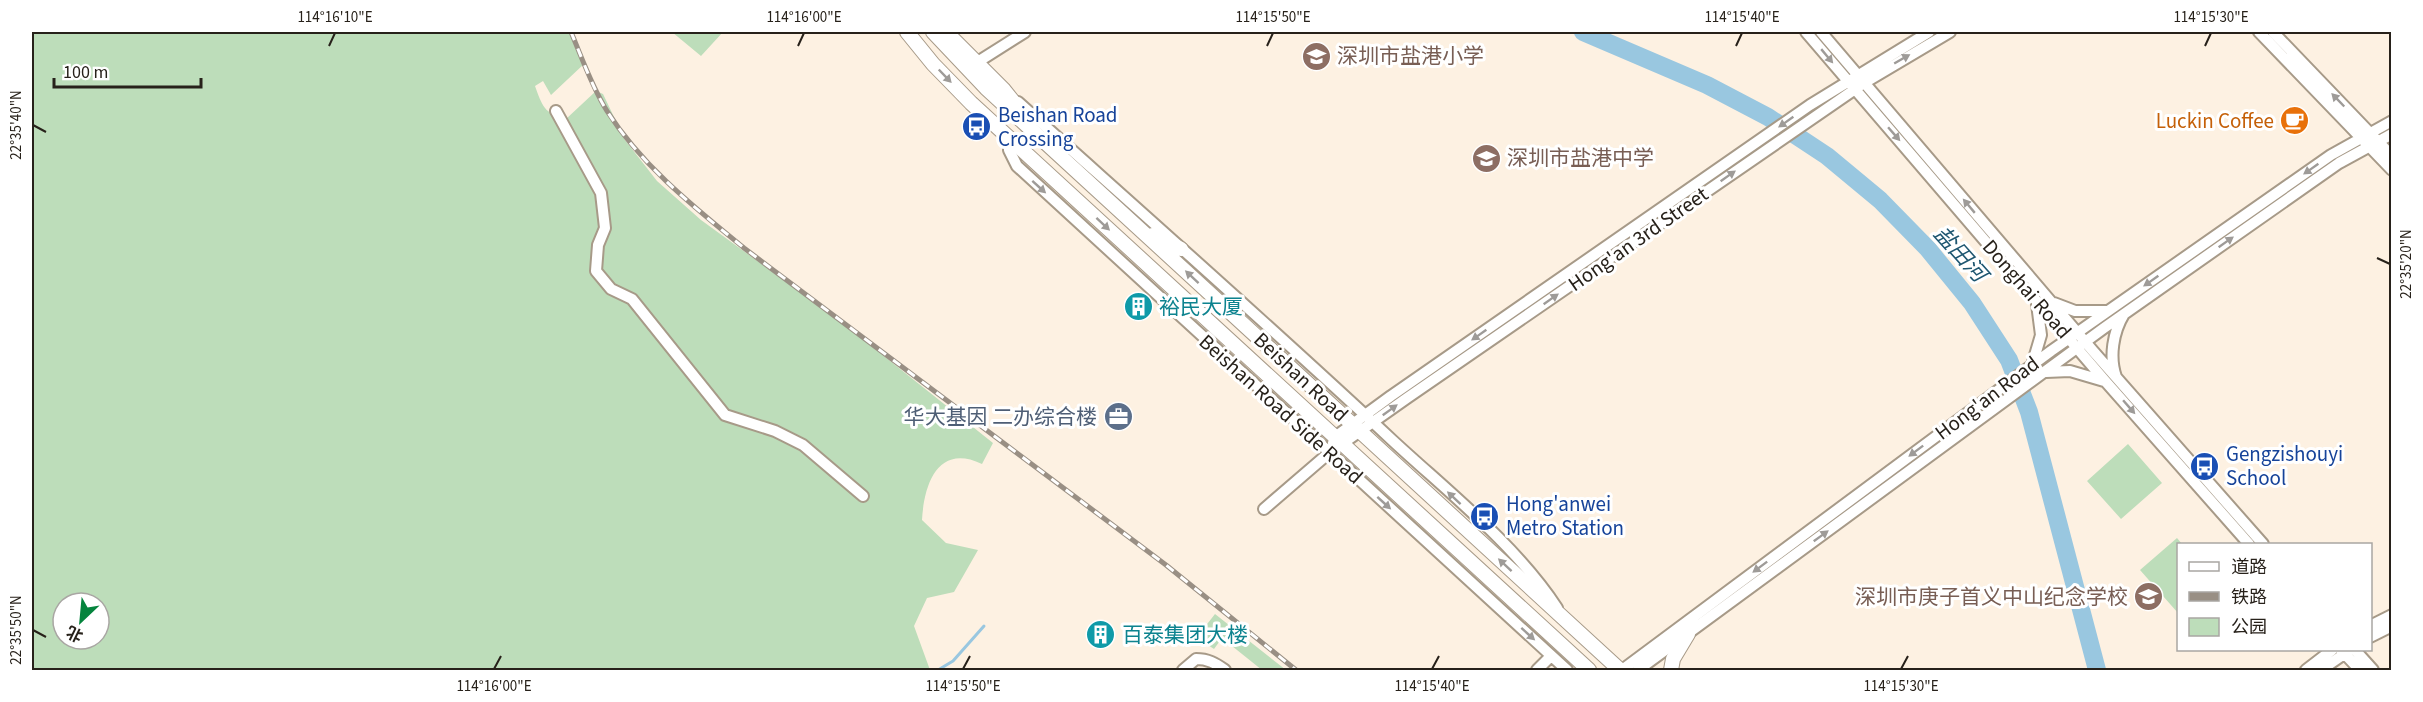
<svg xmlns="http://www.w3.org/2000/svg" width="2423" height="702" viewBox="0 0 2423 702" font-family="'Source Sans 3','Noto Sans SC',sans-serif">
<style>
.green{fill:#bdddba;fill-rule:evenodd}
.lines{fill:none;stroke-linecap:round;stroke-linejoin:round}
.stream{stroke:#99c7e0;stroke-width:3}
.river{stroke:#99c7e0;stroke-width:18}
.minor-casing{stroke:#a79a88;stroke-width:14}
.major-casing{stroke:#a79a88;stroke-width:16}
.minor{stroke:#fff;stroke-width:10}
.major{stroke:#fff;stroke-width:14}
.rail-casing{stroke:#998f84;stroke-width:5}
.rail{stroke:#fff;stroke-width:3;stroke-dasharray:9;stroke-linecap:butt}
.oneway{fill:#9e9b98}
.ticks{fill:none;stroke:#27211a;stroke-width:2}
.labels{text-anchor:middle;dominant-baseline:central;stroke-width:6;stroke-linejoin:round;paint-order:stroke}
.education-label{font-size:21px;fill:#785e54;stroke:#fff;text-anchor:start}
.transit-label{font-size:21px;fill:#164399;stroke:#fff;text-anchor:start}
.food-label{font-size:21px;fill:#c56008;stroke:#fff;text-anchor:end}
.street-label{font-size:21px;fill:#27211a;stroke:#fff}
.culture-label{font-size:21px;fill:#0d838f;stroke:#fff;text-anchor:start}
.service-label{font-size:21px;fill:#4e5e75;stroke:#fff;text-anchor:end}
.water-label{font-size:22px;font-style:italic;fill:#1e5670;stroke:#fff}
.neatline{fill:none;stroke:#27211a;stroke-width:2}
.ticks-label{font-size:15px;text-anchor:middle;fill:#27211a}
</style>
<rect width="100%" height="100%" fill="#fdf1e2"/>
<path class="green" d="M32,32H569L584,64L551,95L543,81L535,86C542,105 544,114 566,119L596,91L603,94L625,140L657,181L701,220L840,321L993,443L982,464C938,443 924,484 922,520L946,543L978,550L954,592L927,598L914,626L930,670H32ZM63,603H99V639H63Z
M672,32H723L701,56Z
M2128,444L2162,483L2121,519L2087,481Z
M2177,538L2182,544H2178V613L2140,570Z
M1215,614L1286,670H1262L1222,638L1214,649L1208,645L1204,628Z"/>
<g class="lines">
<path class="stream" d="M938,670L953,661L984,626"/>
<path class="river" d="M1583,32L1707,85L1768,117L1827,156L1880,200L1928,249L1972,303L2009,360L2029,412L2097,670"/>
<defs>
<path id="minor" d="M1806,32L2106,382L2249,544
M1821,32L2093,351L2263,544
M2259,32L2392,170
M2273,32L2392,156
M976,63L1025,32
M1018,102C1143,214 1269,325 1392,440C1447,491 1516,545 1557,608
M556,111L601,193L605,228L598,245L596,271L611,289L632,299L725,415L775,431L803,445L863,496
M1011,140L1009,150L1017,166L1567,670
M2054,303L2075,311H2106
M2033,362L2041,335L2037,304
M2046,372L2070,371L2104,381
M2116,377C2109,357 2113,332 2124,314
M1333,443L1335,437L1391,396L1810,105L1929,32
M1264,509L1329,453L1407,398L1864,83L1950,32
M2370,626L2392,615
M2370,637L2392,626
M2341,650L2360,670
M2355,650L2373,670
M1183,670L1196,659C1208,659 1215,663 1225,670
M1537,670L1551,656
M1622,670L2051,351L2331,155L2392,121
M1638,670L2104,328L2339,163L2392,134
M2306,670L2332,650
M2321,670L2350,650"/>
<path id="major" d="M907,32L933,64L971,103L1589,670
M933,32L986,88L1620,670
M946,32L1004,90L1020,110
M1153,235L1181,249
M1671,670L1673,659L1688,634"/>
</defs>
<use href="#minor" class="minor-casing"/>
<use href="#major" class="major-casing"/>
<use href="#minor" class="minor"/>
<use href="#major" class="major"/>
<defs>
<path id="rail" d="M571,32C582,58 592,87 607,111C642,166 694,207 744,248L1166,565L1296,670"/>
</defs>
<use href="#rail" class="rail-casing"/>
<use href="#rail" class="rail"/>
</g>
<defs><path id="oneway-solid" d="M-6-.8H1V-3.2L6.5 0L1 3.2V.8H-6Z" transform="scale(1.5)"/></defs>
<g class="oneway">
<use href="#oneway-solid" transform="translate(1827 56) rotate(50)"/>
<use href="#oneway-solid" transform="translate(1902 59) rotate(-30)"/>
<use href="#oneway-solid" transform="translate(945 76) rotate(46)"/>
<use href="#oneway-solid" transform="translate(2338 100) rotate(-134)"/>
<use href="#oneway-solid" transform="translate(1786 122) rotate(145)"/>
<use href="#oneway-solid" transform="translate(1894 134) rotate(49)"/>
<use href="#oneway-solid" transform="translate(2311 169) rotate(145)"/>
<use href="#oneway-solid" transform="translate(1728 176) rotate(-35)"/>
<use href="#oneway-solid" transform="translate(1039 187) rotate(42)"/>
<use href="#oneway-solid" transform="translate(1969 206) rotate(-130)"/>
<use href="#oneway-solid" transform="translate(1103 224) rotate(43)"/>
<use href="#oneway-solid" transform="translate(2226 242) rotate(-35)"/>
<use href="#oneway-solid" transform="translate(1192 277) rotate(-137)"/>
<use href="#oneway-solid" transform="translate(2151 281) rotate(145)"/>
<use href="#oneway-solid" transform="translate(1551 299) rotate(-35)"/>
<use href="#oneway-solid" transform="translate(1479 335) rotate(145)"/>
<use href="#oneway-solid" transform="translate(2129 407) rotate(49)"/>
<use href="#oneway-solid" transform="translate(1390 410) rotate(-36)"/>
<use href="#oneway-solid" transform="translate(1916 451) rotate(143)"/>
<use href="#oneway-solid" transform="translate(1454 498) rotate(-137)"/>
<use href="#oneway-solid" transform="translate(1384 503) rotate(42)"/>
<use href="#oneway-solid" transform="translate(1821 536) rotate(-36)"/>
<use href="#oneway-solid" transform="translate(1505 565) rotate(-137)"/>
<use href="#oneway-solid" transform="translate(1760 567) rotate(143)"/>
<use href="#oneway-solid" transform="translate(1528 634) rotate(42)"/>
</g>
<path class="ticks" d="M329,46L335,33M798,46L804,33M1267,46L1273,33M1736,46L1742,33M2205,46L2211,33M33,125L46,132M2377,258L2390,264M33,630L46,637M494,669L501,656M963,669L970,656M1432,669L1439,656M1901,669L1908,656"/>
<defs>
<symbol id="school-disc" viewBox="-11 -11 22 22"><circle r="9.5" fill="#8d6e63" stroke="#fff"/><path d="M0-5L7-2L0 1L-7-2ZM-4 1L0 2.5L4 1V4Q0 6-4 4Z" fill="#fff"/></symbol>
<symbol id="cafe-disc" viewBox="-11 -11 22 22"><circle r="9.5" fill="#e8710a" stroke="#fff"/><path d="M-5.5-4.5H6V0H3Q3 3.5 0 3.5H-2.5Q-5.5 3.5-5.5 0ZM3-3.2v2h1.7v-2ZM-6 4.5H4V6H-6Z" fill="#fff"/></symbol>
<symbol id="bus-disc" viewBox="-11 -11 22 22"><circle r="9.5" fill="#1a4fb4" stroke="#fff"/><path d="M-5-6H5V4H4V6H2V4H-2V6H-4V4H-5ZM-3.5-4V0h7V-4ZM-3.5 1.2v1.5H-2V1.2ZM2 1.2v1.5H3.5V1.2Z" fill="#fff"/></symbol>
<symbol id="building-disc" viewBox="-11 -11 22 22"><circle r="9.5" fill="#0f9aa8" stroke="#fff"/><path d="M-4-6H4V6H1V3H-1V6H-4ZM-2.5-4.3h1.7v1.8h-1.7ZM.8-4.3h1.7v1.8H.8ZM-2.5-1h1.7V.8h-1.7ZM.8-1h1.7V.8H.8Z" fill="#fff"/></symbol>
<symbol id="office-disc" viewBox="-11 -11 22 22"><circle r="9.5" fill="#5c6f8a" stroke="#fff"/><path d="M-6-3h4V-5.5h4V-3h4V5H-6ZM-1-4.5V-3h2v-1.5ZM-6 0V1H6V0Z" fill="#fff"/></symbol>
</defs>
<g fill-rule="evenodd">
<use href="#school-disc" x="1300" y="40" width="33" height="33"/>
<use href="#cafe-disc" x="2278" y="104" width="33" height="33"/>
<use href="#bus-disc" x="960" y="110" width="33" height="33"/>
<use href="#school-disc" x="1470" y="142" width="33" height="33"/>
<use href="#building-disc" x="1122" y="290" width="33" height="33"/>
<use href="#office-disc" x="1102" y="400" width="33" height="33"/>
<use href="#bus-disc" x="2188" y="450" width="33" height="33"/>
<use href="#bus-disc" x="1468" y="500" width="33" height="33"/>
<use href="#school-disc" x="2132" y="580" width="33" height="33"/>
<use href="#building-disc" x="1084" y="618" width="33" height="33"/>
</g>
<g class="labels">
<g class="education-label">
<text x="1337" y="56">深圳市盐港小学</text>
<text x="1507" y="158">深圳市盐港中学</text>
<text x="2128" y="597" text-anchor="end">深圳市庚子首义中山纪念学校</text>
</g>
<g class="transit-label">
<text x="998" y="115">Beishan Road<tspan x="998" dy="24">Crossing</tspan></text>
<text x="2226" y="454">Gengzishouyi<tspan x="2226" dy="24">School</tspan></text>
<text x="1506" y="504">Hong'anwei<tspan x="1506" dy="24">Metro Station</tspan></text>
</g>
<g class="food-label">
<text x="2274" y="121">Luckin Coffee</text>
</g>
<g class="street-label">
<text transform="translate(1638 239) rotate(-35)">Hong'an 3rd Street</text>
<text transform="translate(2027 289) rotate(49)">Donghai Road</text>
<text transform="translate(1301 377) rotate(43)">Beishan Road</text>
<text transform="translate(1987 398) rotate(-37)">Hong'an Road</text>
<text transform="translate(1281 409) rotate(42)">Beishan Road Side Road</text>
</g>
<g class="culture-label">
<text x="1159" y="307">裕民大厦</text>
<text x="1122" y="635">百泰集团大楼</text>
</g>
<g class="service-label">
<text x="1097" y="417">华大基因 二办综合楼</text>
</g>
<g class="water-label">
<text transform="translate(1960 254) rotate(48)">盐田河</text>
</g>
</g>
<rect width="2423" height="702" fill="none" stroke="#ffffff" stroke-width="66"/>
<rect x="2177" y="543" width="195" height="108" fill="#ffffff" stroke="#a9a6a3" stroke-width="1.5"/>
<rect x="2189" y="562" width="30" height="9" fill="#ffffff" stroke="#a9a6a3" stroke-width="1.5"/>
<text x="2231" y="573" font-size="18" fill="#27211a">道路</text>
<rect x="2189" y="592" width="30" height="9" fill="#998f84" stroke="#a9a6a3" stroke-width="1.5"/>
<text x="2231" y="603" font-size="18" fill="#27211a">铁路</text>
<rect x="2189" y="618" width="30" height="18" fill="#bdddba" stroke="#a9a6a3" stroke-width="1.5"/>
<text x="2231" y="633" font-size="18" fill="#27211a">公园</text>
<g transform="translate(81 621) rotate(206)"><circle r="28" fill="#ffffff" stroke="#a9a6a3" stroke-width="1.5"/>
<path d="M0-4.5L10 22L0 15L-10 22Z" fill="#05843d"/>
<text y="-9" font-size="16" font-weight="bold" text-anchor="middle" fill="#27211a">北</text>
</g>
<path d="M54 78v9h147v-9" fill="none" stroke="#27211a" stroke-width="3"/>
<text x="63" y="78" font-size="18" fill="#27211a" stroke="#ffffff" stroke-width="4.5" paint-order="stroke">100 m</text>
<rect x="33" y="33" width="2357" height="636" class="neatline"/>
<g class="ticks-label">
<text x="335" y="22">114°16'10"E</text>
<text x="804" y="22">114°16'00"E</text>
<text x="1273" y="22">114°15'50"E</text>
<text x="1742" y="22">114°15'40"E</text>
<text x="2211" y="22">114°15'30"E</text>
<text transform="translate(16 125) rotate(-90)" y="5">22°35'40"N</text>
<text transform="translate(2406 264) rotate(-90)" y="5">22°35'20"N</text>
<text transform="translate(16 630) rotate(-90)" y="5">22°35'50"N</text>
<text x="494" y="691">114°16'00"E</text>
<text x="963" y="691">114°15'50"E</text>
<text x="1432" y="691">114°15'40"E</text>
<text x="1901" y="691">114°15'30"E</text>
</g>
</svg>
